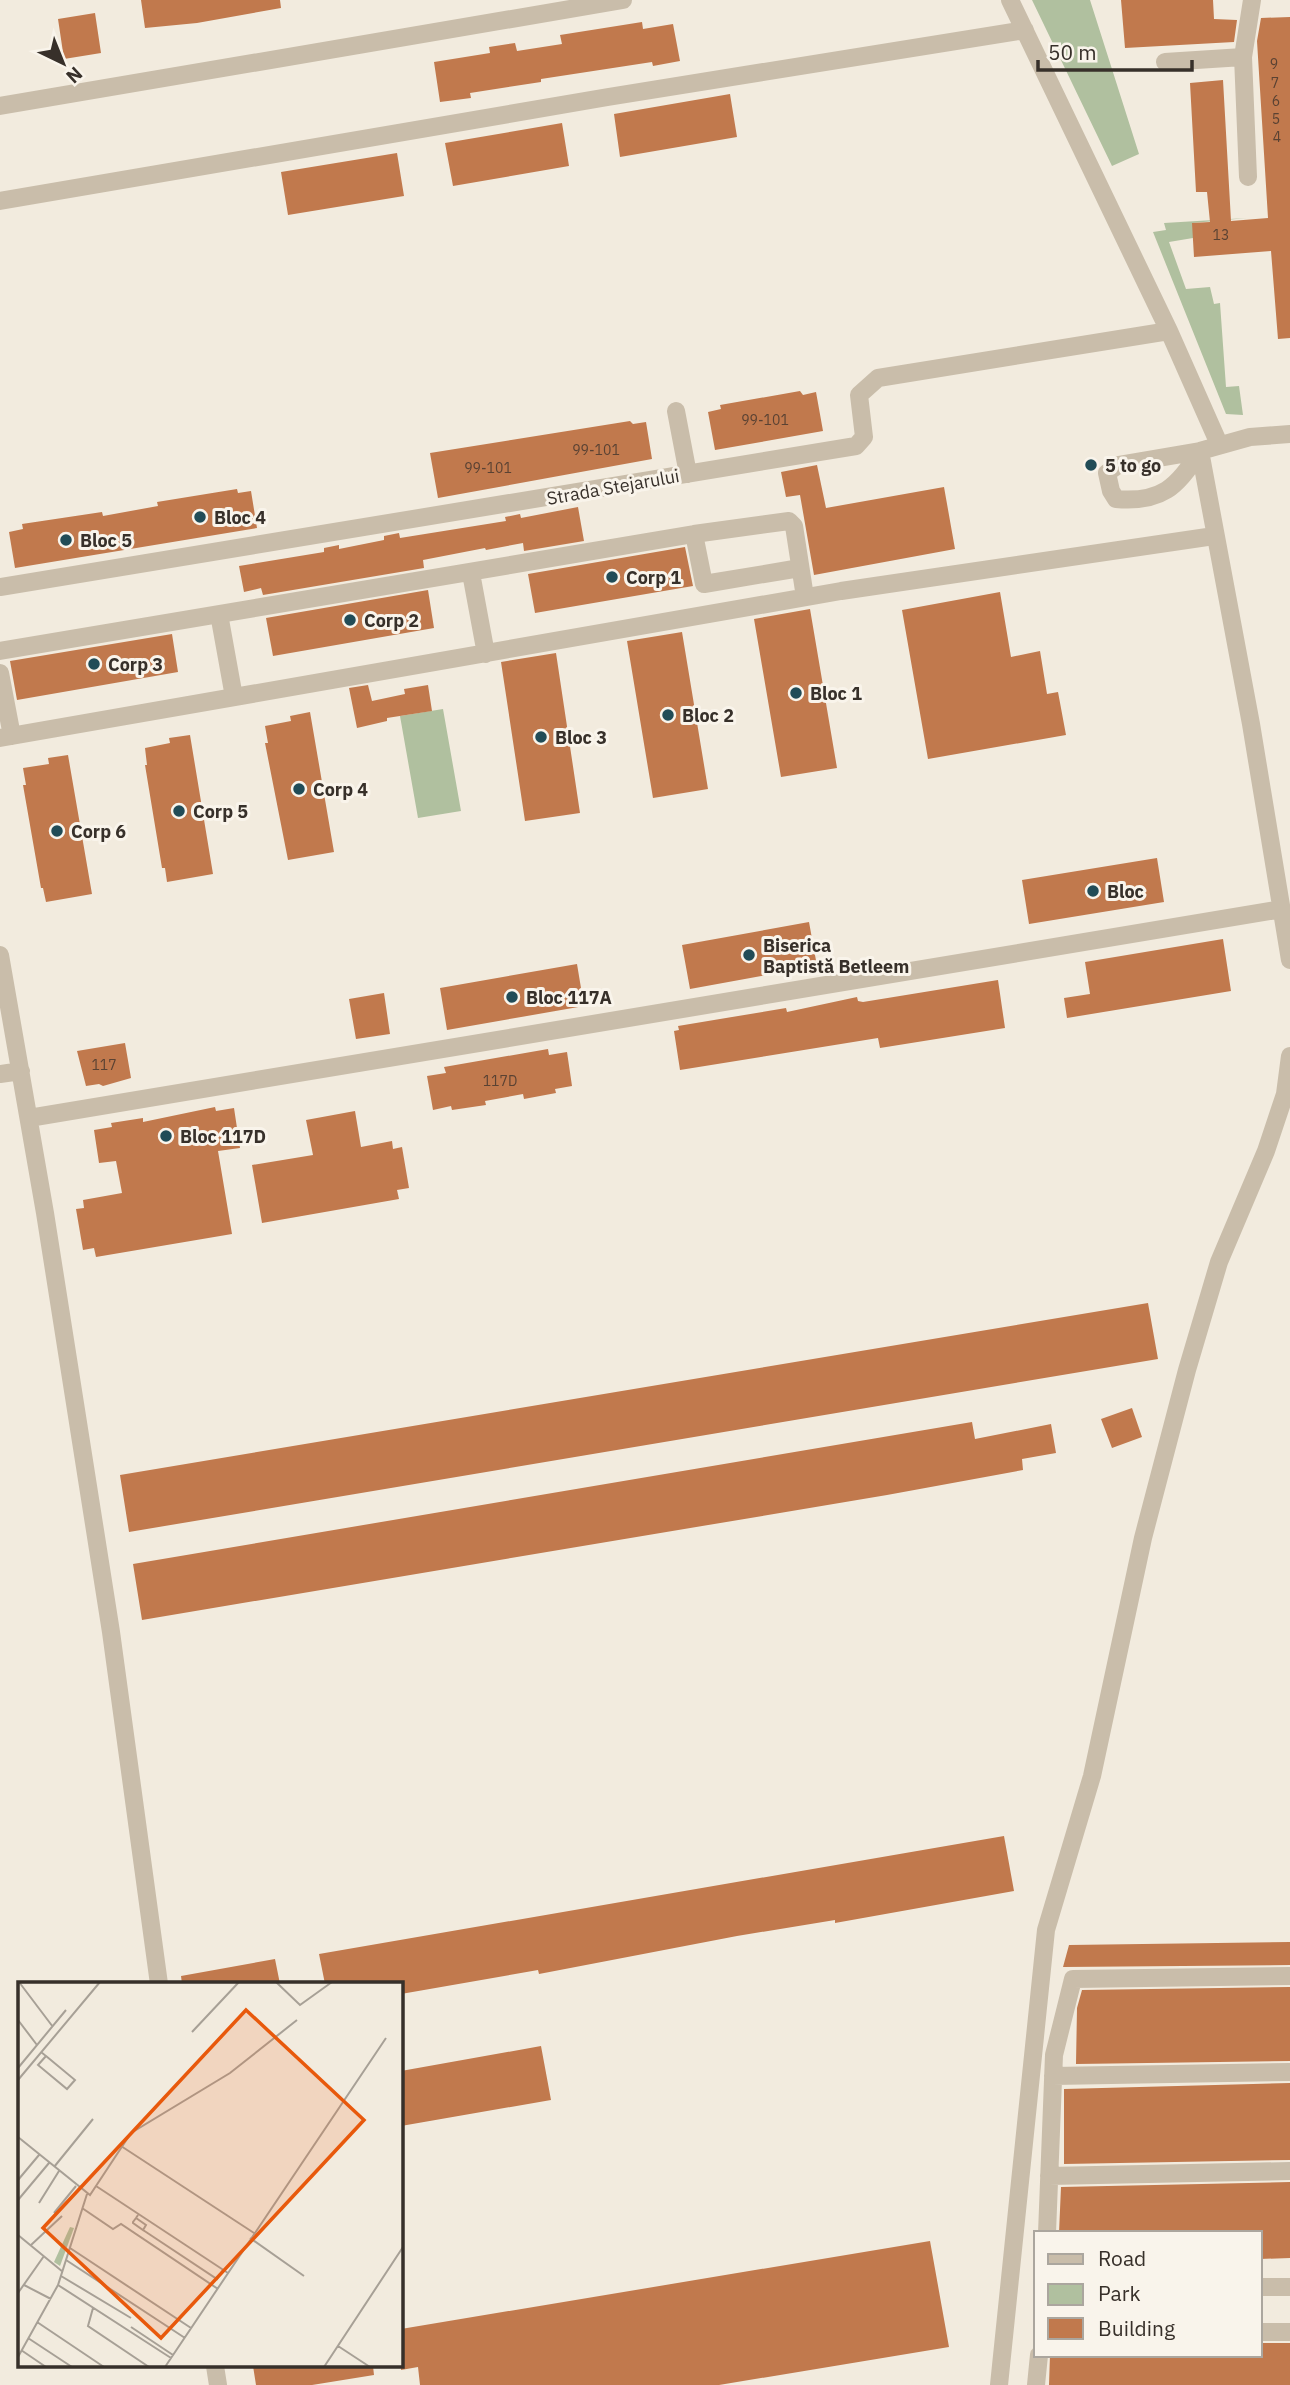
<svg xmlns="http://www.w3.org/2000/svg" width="1290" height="2385" viewBox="0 0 1290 2385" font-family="'IBM Plex Sans',sans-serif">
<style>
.green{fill:#b0c09f}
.building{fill:#c1794d}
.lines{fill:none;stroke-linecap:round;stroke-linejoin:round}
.minor{stroke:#c9bdaa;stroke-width:18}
.poi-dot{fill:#214c57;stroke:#f9f4eb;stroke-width:2.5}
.labels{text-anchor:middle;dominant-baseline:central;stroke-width:6;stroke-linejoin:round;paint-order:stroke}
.number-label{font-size:14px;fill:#5a4233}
.poi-label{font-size:18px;font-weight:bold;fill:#37302a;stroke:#f9f4eb;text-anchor:start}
.street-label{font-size:18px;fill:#37302a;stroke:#f9f4eb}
.inset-road{fill:none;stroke:#a7a096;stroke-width:2}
.view{fill:#e8590c;fill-opacity:0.15;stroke:#e8590c;stroke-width:3.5}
.inset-edge{fill:none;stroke:#37302a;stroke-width:3.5}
</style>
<rect width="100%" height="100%" fill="#f2ebde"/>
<path class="green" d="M1032,0H1090L1139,154L1112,166Z
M1247,218L1193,223V238L1169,242L1186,289L1210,287L1214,304L1220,303L1226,387L1239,386L1243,415L1226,414L1153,232L1166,230L1164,223Z
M443,709L461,811L418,818L400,716Z"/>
<path class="building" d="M141,0H280L281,8L197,23L145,28Z
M1121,0H1213L1214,19L1237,20L1234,42L1125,48Z
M95,13L101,53L64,59L58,19Z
M1290,17V338L1278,339L1271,251L1194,257L1192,223L1210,222L1207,192H1196L1190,83L1223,80L1231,221L1268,218L1257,41L1261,18Z
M642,22L643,29L673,24L680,61L653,66L652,62L541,79V82L470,93L471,98L440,102L434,62L490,53L489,47L515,43L517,51L562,44L560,35Z
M730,94L737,137L620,157L614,114Z
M562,123L569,166L453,186L445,143Z
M397,153L404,196L288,215L281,172Z
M800,391L803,395L816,392L823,431L715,450L708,412L721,409L720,405Z
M630,421L633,424L646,422L652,459L438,498L430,453Z
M817,465L826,508L944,487L955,549L814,575L800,495L786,497L781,472Z
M237,489L238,493L251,491L257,528L15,568L9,532L23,529L22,524L102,512L103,516L158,506L157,502Z
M578,507L584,541L524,551L523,543L486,550L485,548L423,560L424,568L263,595L261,588L244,592L239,566L324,552V548L339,545V549L384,540V536L399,533L400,538L506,521L505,517L520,514L521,518Z
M685,547L693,586L535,613L528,574Z
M428,590L434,628L273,656L266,618Z
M1000,592L1011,657L1040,651L1047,694L1058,692L1066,735L928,759L902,610Z
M810,609L837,768L781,777L754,619Z
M682,632L708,789L653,798L627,641Z
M172,634L178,672L17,700L10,661Z
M556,653L580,813L525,821L501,662Z
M368,685L372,701L405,694L404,689L428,685L432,711L387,718V721L357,728L349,688Z
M310,712L334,852L288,860L265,743H268L265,726L291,721L290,716Z
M190,735L213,874L167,882L165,868H162L145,765H147L145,748L170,743L169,738Z
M68,755L92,894L46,902L43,888H41L23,785H26L23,768L49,764L48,758Z
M1157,858L1164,902L1029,924L1022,880Z
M809,922L817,966L690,989L682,945Z
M1223,939L1231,991L1067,1018L1064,998L1090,994L1085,962Z
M577,964L584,1006L447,1030L440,988Z
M998,980L1005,1028L880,1048L878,1038L680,1070L674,1031L679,1030L678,1026L786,1008L787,1012L857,997L858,1001L863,1002Z
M384,993L390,1034L356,1039L349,999Z
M125,1043L131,1078L103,1086L99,1084L86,1086L77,1051Z
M548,1049L549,1055L567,1052L572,1086L555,1089L556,1093L524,1099L523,1094L485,1101L486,1105L452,1110L451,1106L433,1110L427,1076L446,1073L444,1067Z
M215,1107L216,1111L234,1108L240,1148L218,1151L232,1234L96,1257L94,1248L83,1250L76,1209L84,1208L83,1200L122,1193L116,1161L99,1163L94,1130L112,1127L111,1123L143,1118V1122Z
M355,1111L361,1147L392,1141L393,1149L402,1147L409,1188L397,1190L399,1199L262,1223L252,1165L313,1155L306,1120Z
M1148,1303L1158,1359L129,1532L120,1475Z
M1132,1408L1142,1437L1112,1448L1101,1419Z
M972,1422L975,1439L1051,1424L1056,1453L1022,1459L1023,1470L887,1495L142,1620L133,1564Z
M1004,1836L1014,1891L835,1923V1920L737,1936L539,1974L538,1970L401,1994V1984H325L319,1954Z
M1290,1942V1965L1063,1967L1069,1945Z
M275,1959L280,1984H182L181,1976Z
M1290,1987V2061L1076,2064L1077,2008L1082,1990Z
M541,2046L551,2100L401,2126V2071Z
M1290,2083V2160L1064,2164V2089Z
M1290,2182V2258L1260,2259V2233H1059L1061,2187Z
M930,2241L949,2347L719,2385H420L418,2367L401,2370V2329Z
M1260,2343H1290V2385H1049L1050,2355H1260Z
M253,2366H373L374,2375L312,2385H256Z"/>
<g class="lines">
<path class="minor" d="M1010,0L1169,331L1219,444
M1165,62L1243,57
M0,106L623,0
M1248,177L1243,57L1252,0
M0,201L608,97L1025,30
M676,411L688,474
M1200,451L1251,724L1290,960
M1200,451C1178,487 1161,503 1116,499L1111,491L1107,473L1118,465L1200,451L1250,437L1290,434
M800,568L704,584L694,534L789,521L794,526L805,597
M471,573L486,654
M0,587L856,446L864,437L859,395L878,378L1169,331
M219,614L234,697
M0,651L694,534
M0,673L12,736
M0,738L841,591L1214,536
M0,955L45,1213L111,1632L159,1984
M0,1074L21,1071
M29,1118L1282,909
M1053,2076L1290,2072
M1049,2176L1290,2171
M1047,2233L1054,2055L1073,1979L1290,1976
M1260,2287H1290
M1260,2332H1290
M215,2366L218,2385
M999,2385L1046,1930L1092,1776L1143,1538L1187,1370L1219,1262L1266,1151L1285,1094L1290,1056
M1036,2385L1039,2355"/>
</g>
<g class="poi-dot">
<circle cx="1091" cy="465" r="7"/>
<circle cx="200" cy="517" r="7"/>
<circle cx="66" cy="540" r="7"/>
<circle cx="612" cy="577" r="7"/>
<circle cx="350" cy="620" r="7"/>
<circle cx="94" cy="664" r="7"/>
<circle cx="796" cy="693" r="7"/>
<circle cx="668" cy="715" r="7"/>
<circle cx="541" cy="737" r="7"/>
<circle cx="299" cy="789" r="7"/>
<circle cx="179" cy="811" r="7"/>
<circle cx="57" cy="831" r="7"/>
<circle cx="1093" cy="891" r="7"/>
<circle cx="749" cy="955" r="7"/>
<circle cx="512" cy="997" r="7"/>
<circle cx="166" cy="1136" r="7"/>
</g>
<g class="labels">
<g class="number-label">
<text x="1274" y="64">9</text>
<text x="1275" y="83">7</text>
<text x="1276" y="101">6</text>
<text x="1276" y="119">5</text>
<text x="1277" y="137">4</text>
<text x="1221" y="235">13</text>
<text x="765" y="420">99-101</text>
<text x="596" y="450">99-101</text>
<text x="488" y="468">99-101</text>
<text x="104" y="1065">117</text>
<text x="500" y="1081">117D</text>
</g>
<g class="poi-label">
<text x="1105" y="465">5 to go</text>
<text x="214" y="517">Bloc 4</text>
<text x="80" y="540">Bloc 5</text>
<text x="626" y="577">Corp 1</text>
<text x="364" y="620">Corp 2</text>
<text x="108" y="664">Corp 3</text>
<text x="810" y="693">Bloc 1</text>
<text x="682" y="715">Bloc 2</text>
<text x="555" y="737">Bloc 3</text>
<text x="313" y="789">Corp 4</text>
<text x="193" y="811">Corp 5</text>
<text x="71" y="831">Corp 6</text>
<text x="1107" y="891">Bloc</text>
<text x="763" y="945">Biserica<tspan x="763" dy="21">Baptistă Betleem</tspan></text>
<text x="526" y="997">Bloc 117A</text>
<text x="180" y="1136">Bloc 117D</text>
</g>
<g class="street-label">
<text transform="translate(613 487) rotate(-10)">Strada Stejarului</text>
</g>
</g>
<g transform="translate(18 1982)">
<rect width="385" height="385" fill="#f2ebde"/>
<path d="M52,245L56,246L42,284L36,280Z" fill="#b0c09f"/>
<path class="inset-road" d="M1,0L35,45M258,0L282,23L314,0M0,38L19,63M174,50L221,0M23,70L28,74L20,83L49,107L57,98L28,74M0,86L48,28M0,98L82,0M0,155L72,213L113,151L212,91L279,38M103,164L236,251M36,185L75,137M0,198L21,173M78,204L210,291M0,218L31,181M21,221L41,189M64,226L95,247L103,242L200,307M36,231L58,204M118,236L128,243L125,248L115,241V240L118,236L120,233M125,248L199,297L205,288M0,253L45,290M232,256L286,294M13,263L44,234M52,266L173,346M48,278L167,356M43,294L113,336M6,303L33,317M40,303L153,376M0,311L26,274M75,326L70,344L131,385M19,340L86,385M113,345L155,373M10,356L54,385M320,364L352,385M3,368L28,385M0,375L40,303L69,212M147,385L368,56M306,385L385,265"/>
<path class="view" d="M228,28L346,138L143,356L25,246Z"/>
<rect width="385" height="385" class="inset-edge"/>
</g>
<rect x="1034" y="2231" width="228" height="126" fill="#f9f4eb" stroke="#aba69e" stroke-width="2"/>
<rect x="1048" y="2254" width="35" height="10" fill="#c9bdaa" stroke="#aba69e" stroke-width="2"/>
<text x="1098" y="2266" font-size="21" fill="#37302a">Road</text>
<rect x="1048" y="2284" width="35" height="21" fill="#b0c09f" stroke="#aba69e" stroke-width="2"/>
<text x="1098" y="2301" font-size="21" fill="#37302a">Park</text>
<rect x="1048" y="2318" width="35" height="21" fill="#c1794d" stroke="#aba69e" stroke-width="2"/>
<text x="1098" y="2336" font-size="21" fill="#37302a">Building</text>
<g transform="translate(63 63) rotate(137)" stroke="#f9f4eb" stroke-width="5" paint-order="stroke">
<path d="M0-5L12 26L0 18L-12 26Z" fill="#37302a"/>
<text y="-10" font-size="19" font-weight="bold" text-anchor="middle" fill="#37302a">N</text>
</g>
<path d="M1038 60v10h154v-10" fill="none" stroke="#37302a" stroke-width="3.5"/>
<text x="1048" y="60" font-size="21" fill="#37302a" stroke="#f9f4eb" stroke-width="5" paint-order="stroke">50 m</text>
</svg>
